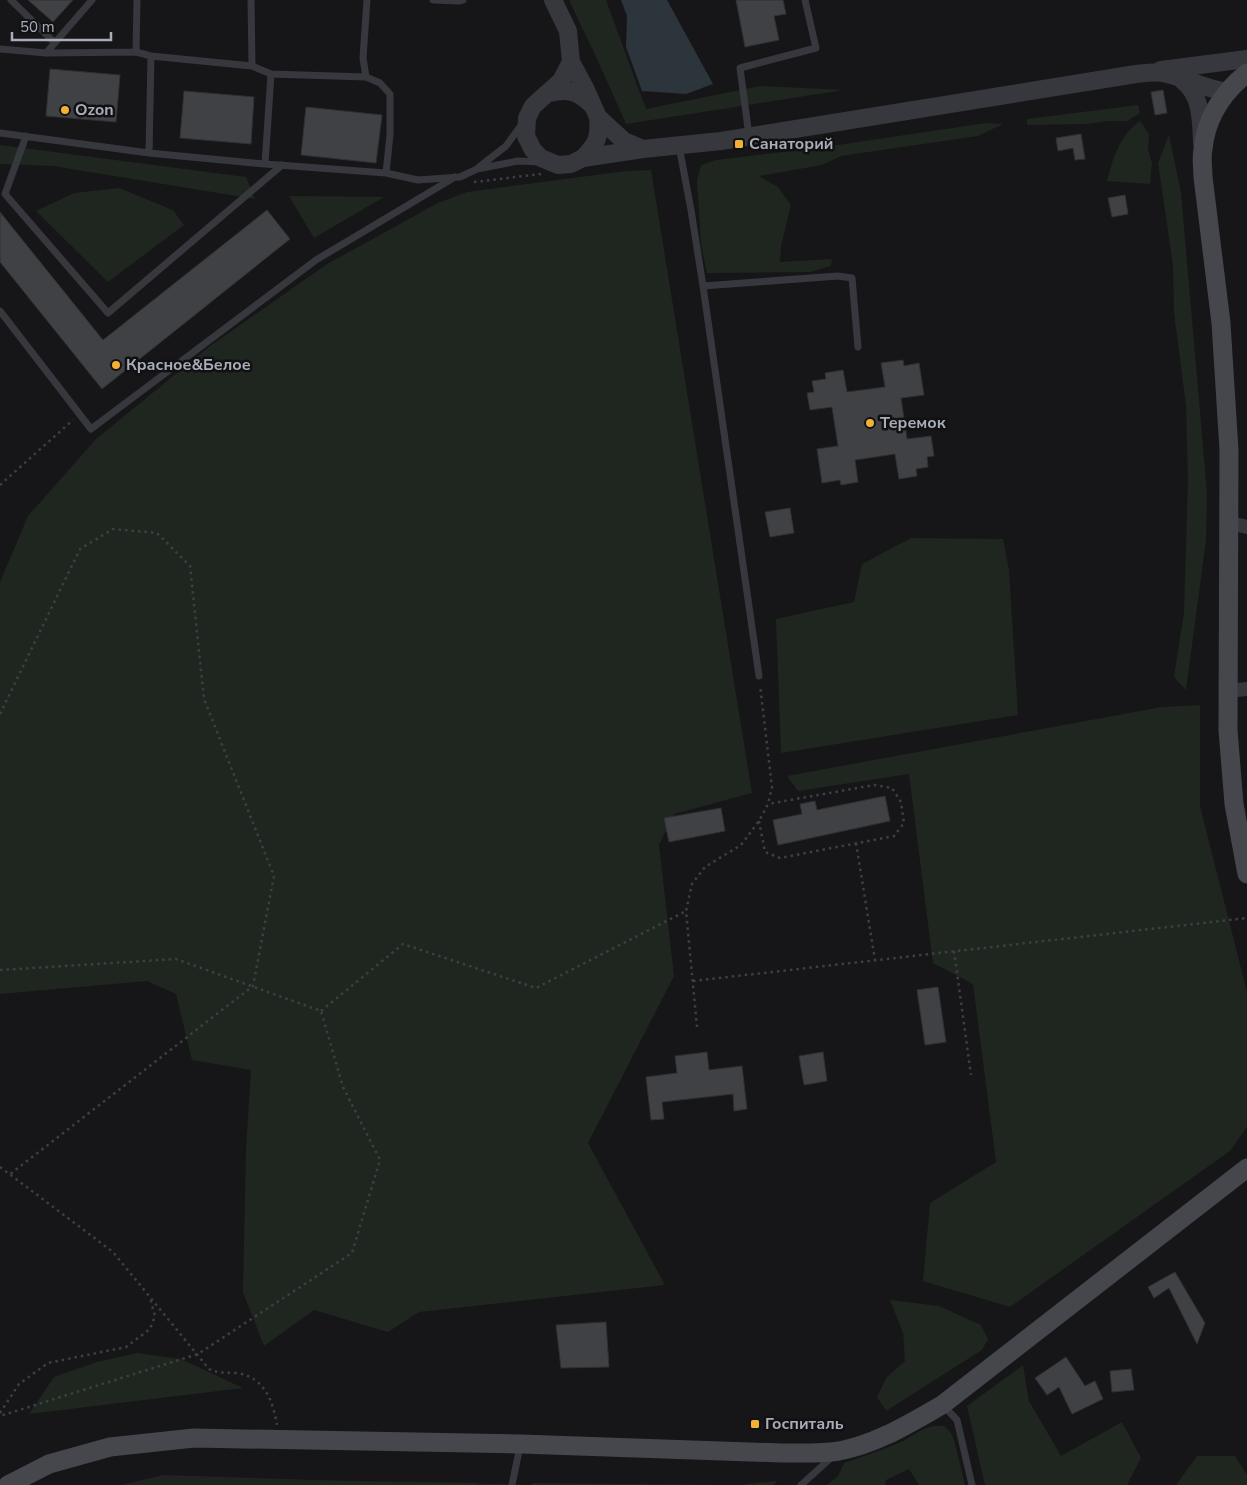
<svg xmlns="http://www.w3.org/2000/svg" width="1247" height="1485" viewBox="0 0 1247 1485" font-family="'Nunito Sans',sans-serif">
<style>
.built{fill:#222225}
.green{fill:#1e261f}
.water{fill:#2c353c}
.building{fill:#404145;stroke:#303034}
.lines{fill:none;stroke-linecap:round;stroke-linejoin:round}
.path{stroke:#3d3f44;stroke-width:2.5;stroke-dasharray:2.5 4;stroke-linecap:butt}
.service{stroke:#37383d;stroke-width:7}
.minor{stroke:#37383d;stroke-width:14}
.tertiary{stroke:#37383d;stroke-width:18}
.secondary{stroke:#45474d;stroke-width:19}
.poi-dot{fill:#f2b134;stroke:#111113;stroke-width:2}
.labels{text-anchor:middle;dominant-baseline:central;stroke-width:5;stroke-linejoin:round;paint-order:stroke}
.poi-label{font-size:16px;font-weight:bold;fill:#a8adb8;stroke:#111113;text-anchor:start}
</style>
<rect width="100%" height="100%" fill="#161618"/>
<path class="built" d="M163,1475L346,1481L552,1485H121Z"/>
<path class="green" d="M569,0H606L646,109L760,86L844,90L626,124L598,61Z
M1138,105L1140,113L1127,121H1109L1085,124L1027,125V119Z
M1140,121L1149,134L1148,150L1152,163L1150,184L1107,181C1113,158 1120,135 1140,121Z
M986,123L1003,124L978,136L841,156L822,165L759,176L778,187L791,205L781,246L780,262L832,259L831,266L811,272L707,273L701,245L697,181L701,165L716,160L831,146Z
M1169,135L1181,193L1207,493L1206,540L1186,690L1174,677L1184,612L1188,480L1186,405L1174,313L1173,265L1158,163Z
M0,145L246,177L255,199L53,166L0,164Z
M651,170L752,793L674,814L659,845L674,976L588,1143L665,1285L419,1312L388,1332L314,1310L264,1346L243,1292L246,1149L251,1070L192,1060L176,994L147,981L0,994V582L28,516L96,439L210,346L327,264L438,203L467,192L626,171Z
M119,188L173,210L184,225L108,282L36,211L74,193Z
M289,196L384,197L314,238Z
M911,538L1003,539L1009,570L1018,715L781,753L776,619L854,602L862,564Z
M1200,705V806L1247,992V1127L1230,1151L1010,1307L923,1281L930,1203L996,1162L973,984L933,963L909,774L798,791L787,776L1162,707Z
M890,1300L939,1306L981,1325L988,1339L982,1350L886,1411L877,1397L887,1377L905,1361L903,1333Z
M137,1353L181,1359L243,1388L29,1414L54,1377L97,1362Z
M1023,1365L1029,1401L1061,1456L1122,1422L1141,1458L1127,1485H985L967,1406Z
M933,1426H944L951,1433L954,1440L965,1485H919L909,1469L886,1480L885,1485H827L838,1476L844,1463C863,1456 882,1450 901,1442C912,1436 921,1429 933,1426Z
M1197,1456H1235L1247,1475V1485H1176Z
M158,1478L478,1483L477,1485H131Z
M777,1481L774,1485H531L532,1483L739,1485Z"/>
<path class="water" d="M621,0H667L713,84L686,94L642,91L626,47L627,16Z"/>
<path class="building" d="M28,0H73L53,22Z
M736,0H783L786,14L774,16L779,40L745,47Z
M50,69L120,75L116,122L46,116Z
M1163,90L1167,113L1155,115L1151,92Z
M184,91L254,97L251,144L180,138Z
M306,107L382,115L376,163L301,155Z
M1081,134L1085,159L1075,160L1073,148L1058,151L1056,138Z
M1125,195L1128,214L1112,217L1108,198Z
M267,210L290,239L102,389L0,262V212L103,340Z
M903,360L904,366L919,363L924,395L901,398L907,439L931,436L934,456L927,457L928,467L916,469L917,476L899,479L895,454L855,460L858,482L841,485L840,480L822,483L817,449L838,446L832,407L810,410L807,393L814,392L812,381L826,379L825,373L843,370L847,392L885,387L881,363Z
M790,508L794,533L770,537L765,512Z
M885,796L890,821L778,845L773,820L802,814L800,804L815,801L817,810Z
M721,808L725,831L669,842L664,818Z
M938,987L946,1042L925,1045L917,990Z
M707,1052L709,1070L742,1066L747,1109L734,1111L733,1094L662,1102L664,1119L651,1120L646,1077L677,1073L675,1056Z
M823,1052L827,1081L804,1085L799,1056Z
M1175,1272L1205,1323L1197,1344L1169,1288L1154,1298L1148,1287Z
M606,1322L609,1367L561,1368L556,1325Z
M1066,1357L1085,1386L1095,1381L1103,1399L1072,1414L1059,1387L1047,1395L1035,1378Z
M1131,1369L1134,1390L1112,1392L1110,1371Z"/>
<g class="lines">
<path class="path" d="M474,182L541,174
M0,485L73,420
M0,714L80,549L113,529L157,533L190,566L204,699L274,876L253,986L9,1175
M759,821L765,852L780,858L894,836L904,823L901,802L892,788L874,785L768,804
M856,843L875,960
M954,951L971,1075
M0,970L176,959L321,1011L343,1087L380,1160L352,1253L198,1354L0,1416
M693,981L1247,918
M321,1011L403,944L536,988L686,911
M697,1027L686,911L692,884L705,867L741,845L759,821L768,804L772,787L760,685
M0,1167L113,1252L209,1369C219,1374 226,1372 236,1373C264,1376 273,1401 277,1425
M0,1413L19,1384L48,1363L126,1347L150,1329L155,1316L150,1298"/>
<path class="service" d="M11,0L55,43
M251,0L252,66
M433,0L459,1L463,0
M0,49L46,53L136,52L151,56L252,66L271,74L366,77L380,83L390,94V135L386,173
M136,52L137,0
M46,53L92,0
M366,77L363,58L367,0
M0,133L149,153L265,164L386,173L418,180L460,177L477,169L518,161L541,162
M26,136L5,194L108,313L282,165
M749,136L740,68L816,48L805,0
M679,146L691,210L703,286L759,676
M149,153L151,56
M265,164L271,74
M479,167L506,146L522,124
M703,286L838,276L852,278L858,347
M0,311L91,429L316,260L455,177
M943,1405L957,1420L972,1485
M512,1485L520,1446
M801,1485L832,1457"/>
<path class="minor" d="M1229,523L1247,527
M1227,691L1247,689"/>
<path class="tertiary" d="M553,0L568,31L571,62L585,88L598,117L624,141L643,149
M571,62L561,81L533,106L527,118L526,136L533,150L541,158L558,165L571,164L583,158L643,149L721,141L1136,74C1146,73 1157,71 1167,74C1188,79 1206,89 1227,92
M1161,70L1247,59
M1182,80C1202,95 1201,120 1202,143
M546,94C566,88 577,90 592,105
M583,158C597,144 600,137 598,117"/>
<path class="secondary" d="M1247,73C1223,92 1206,118 1203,149C1201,158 1203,168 1203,177L1221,323L1229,450L1228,730L1234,804L1247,874
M8,1485L49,1464L110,1447L194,1438L521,1444L781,1453C800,1453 820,1454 839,1451C877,1444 910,1423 942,1405L1247,1168"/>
</g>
<g class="poi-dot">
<circle cx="65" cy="110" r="5"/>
<rect x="734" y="139" width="10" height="10" rx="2.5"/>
<circle cx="116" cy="365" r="5"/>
<circle cx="870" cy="423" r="5"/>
<rect x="750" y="1419" width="10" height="10" rx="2.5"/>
</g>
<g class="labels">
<g class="poi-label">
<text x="75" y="110">Ozon</text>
<text x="749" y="144">Санаторий</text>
<text x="126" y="365">Красное&amp;Белое</text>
<text x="880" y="423">Теремок</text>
<text x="765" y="1424">Госпиталь</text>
</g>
</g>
<path d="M12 32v8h99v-8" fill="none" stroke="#a8adb8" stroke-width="2.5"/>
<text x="20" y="32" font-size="15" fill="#a8adb8" stroke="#111113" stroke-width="4" paint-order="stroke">50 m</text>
</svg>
